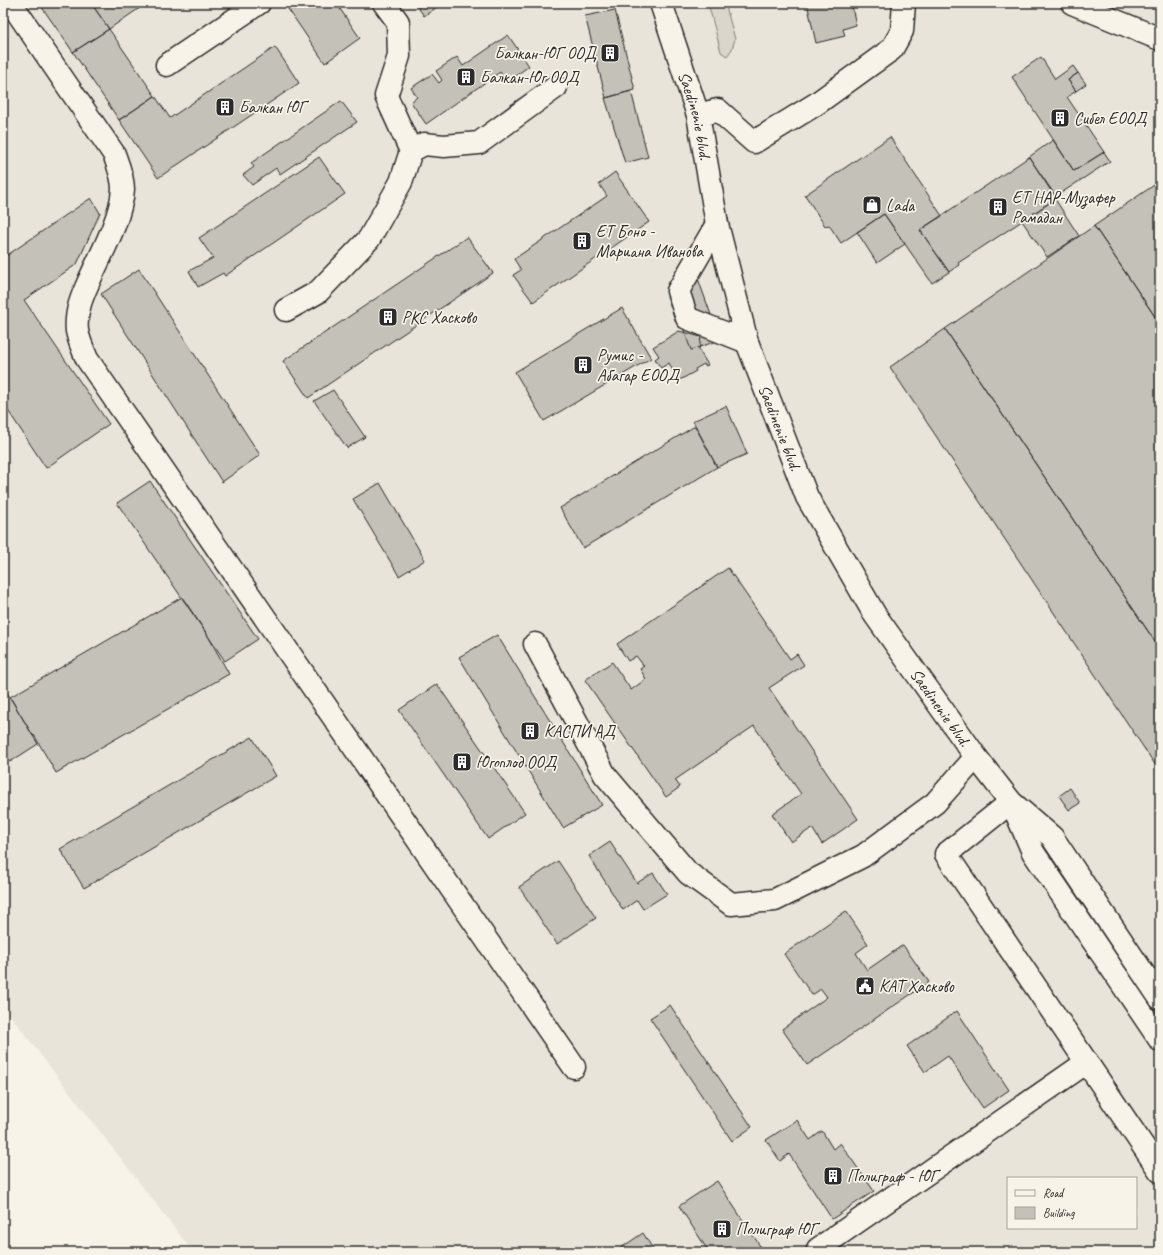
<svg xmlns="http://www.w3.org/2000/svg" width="1163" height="1255" viewBox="0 0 1163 1255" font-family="Caveat,sans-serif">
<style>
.built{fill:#e8e4da;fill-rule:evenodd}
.green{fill:#dad6cc;stroke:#82807c}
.building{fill:#c4c1b9;stroke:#2b2b2b}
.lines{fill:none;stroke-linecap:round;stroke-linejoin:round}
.minor-casing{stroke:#2b2b2b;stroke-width:25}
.major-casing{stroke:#2b2b2b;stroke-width:25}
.minor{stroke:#f7f3e8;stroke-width:22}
.major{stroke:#f7f3e8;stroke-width:22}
.labels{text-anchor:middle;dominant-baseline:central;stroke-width:3.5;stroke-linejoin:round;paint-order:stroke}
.poi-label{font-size:17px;fill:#2b2b2b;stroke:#f7f3e8;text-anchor:start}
.street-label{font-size:17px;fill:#2b2b2b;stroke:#f7f3e8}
</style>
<rect width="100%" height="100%" fill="#f7f3e8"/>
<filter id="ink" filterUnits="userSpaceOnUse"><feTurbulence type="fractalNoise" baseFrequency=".025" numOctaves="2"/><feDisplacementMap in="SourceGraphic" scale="8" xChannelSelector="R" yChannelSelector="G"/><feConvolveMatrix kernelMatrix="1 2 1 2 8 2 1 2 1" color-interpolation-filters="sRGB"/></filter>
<g filter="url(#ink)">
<path class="built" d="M3,3H1160V1252H193L3,1006ZM1008,1178H1136V1228H1008Z"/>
<path class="green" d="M708,3H725L735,39L732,49L727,56L721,52Z"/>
<path class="building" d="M39,3H91L109,29L73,52Z
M91,3H147L109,29Z
M284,3H336L360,38L325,63Z
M415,3H443L424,16Z
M807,3H851L856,25L843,29L845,36L816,43Z
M615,10L635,90L606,98L585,16Z
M109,29L155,96L119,120L73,52Z
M508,35L529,66L507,82L500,72L426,124L411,102L417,97L411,88L432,74L439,83L442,80L436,71L457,57L463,66Z
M275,47L299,83L158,178L119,120L155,96L170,118Z
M1041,57L1055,79L1073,66L1078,73L1068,80L1076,91L1067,97L1104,152L1074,171L1012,77Z
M1078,73L1086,84L1076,91L1068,80Z
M631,91L648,157L625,163L605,98Z
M341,101L357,122L280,174L276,168L252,185L243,175L254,167L251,163Z
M890,137L942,216L920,230L949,272L932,283L884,214L841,243L829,225L825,226L805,195Z
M1053,140L1074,171L1104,152L1110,161L1055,197L1029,157Z
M319,157L345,194L225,276L223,273L198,287L189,271L213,258L199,238Z
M1029,157L1057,198L958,263L959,265L949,272L920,230Z
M615,172L649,222L533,302L513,275L521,270L514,259L607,196L599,184Z
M1160,181V324L1094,226Z
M91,198L100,213L77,264L24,300L109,424L46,468L3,403V258Z
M1055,199L1079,236L1047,257L1022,221Z
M884,214L905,244L877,263L857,232Z
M1094,226L1160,324V649L945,329Z
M467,237L493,273L308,398L283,361Z
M139,269L260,455L222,482L101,294Z
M696,273L720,340L691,350L667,283Z
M622,308L651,358L544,421L515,372Z
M945,329L1160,649V772L890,367Z
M679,331L701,337L699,350L708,365L705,366L704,364L695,369L696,371L678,381L669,363L661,368L655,359L659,356L653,347Z
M333,390L365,437L347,448L314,401Z
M726,406L747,454L717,467L693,421Z
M695,426L717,467L583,548L560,508Z
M150,481L258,639L225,661L117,503Z
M380,483L425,560L399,576L353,499Z
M728,568L790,659L797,654L804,665L769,688L858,819L822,844L812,828L791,842L772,814L801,794L754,726L675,780L680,787L666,797L585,680L612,662L631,690L646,679L640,669L644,666L636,656L628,661L617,644Z
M182,597L207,634L229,674L56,773L34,735L33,736L10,697Z
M497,635L602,805L563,828L459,657Z
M437,684L525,813L488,839L399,710Z
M3,686L38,744L10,762L3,751Z
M252,737L276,776L84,888L60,849Z
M1070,788L1080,803L1069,810L1059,796Z
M610,842L637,883L653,873L667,894L643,909L637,900L623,910L589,856Z
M558,861L596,918L557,944L519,887Z
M846,911L868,944L856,953L867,970L903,945L929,982L807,1065L782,1029L827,997L821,989L812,995L784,954Z
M670,1005L752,1127L732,1141L650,1018Z
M957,1011L1009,1090L983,1108L948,1056L925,1072L907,1046Z
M797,1120L810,1140L822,1131L833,1149L840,1143L874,1191L832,1219L789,1154L780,1161L766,1140Z
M717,1181L764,1252H709L679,1206Z
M643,1233L655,1252H615Z"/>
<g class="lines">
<defs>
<path id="minor" d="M11,3L114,154C118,165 123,177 123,189C121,219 101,254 89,281C82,296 75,313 77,331C79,341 83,350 87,359L574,1067
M1072,3L1160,39
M167,65L259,3
M698,115L718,110L754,142L816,104L892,49L902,31L904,3
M411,151L424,144L444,146L479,143L556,87
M717,224L678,291L687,318L747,342
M286,310L318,292L369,239L401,182L411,151L386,96L399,56L398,22L384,3
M535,644L605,775L688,873L731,904L775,900L863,856L935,803L976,757
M1011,802L946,854L1160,1171
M818,1249L1087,1062"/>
<g id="major">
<path id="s1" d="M661,3L698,115L717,224L747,342L807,497L875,615L976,757L1011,802L1052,837L1160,998"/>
<path d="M1014,808L1033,852L1160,1040"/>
</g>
</defs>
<use href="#minor" class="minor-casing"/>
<use href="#major" class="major-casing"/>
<use href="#minor" class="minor"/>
<use href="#major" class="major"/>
</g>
</g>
<defs>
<symbol id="building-square" viewBox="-11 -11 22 22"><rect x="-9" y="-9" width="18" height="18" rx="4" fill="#2b2b2b" stroke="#f7f3e8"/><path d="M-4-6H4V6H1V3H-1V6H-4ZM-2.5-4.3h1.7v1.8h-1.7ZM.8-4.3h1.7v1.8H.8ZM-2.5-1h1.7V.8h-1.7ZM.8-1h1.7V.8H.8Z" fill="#fff"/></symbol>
<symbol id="shop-square" viewBox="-11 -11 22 22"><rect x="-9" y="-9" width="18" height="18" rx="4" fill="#2b2b2b" stroke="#f7f3e8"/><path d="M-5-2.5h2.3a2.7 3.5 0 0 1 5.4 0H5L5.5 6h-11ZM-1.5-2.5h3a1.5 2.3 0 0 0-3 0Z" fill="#fff"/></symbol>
<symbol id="civic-square" viewBox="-11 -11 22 22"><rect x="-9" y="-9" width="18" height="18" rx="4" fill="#2b2b2b" stroke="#f7f3e8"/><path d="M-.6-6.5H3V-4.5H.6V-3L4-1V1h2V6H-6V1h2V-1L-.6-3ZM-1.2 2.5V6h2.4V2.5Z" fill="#fff"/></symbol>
</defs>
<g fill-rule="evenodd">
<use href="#building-square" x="599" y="42" width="22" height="22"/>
<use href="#building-square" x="455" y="66" width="22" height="22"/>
<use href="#building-square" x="214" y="96" width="22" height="22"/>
<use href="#building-square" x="1049" y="107" width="22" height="22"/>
<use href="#shop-square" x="861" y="194" width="22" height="22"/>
<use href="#building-square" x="987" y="196" width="22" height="22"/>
<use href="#building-square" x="571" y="230" width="22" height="22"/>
<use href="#building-square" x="377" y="306" width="22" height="22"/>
<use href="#building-square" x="572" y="354" width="22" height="22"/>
<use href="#building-square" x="519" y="720" width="22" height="22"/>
<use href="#building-square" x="451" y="751" width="22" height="22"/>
<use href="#civic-square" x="854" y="975" width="22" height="22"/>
<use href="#building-square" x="822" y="1165" width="22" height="22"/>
<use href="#building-square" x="711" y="1218" width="22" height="22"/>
</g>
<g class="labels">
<g class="poi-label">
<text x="596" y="53" text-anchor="end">Балкан-ЮГ ООД</text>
<text x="480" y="77">Балкан-Юг ООД</text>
<text x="239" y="107">Балкан ЮГ</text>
<text x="1074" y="118">Сибел ЕООД</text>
<text x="1012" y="197">ЕТ НАР-Музафер<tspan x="1012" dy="20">Рамадан</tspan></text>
<text x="886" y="205">Lada</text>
<text x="596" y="231">ЕТ Боно -<tspan x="596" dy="20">Мариана Иванова</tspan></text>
<text x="402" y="317">РКС Хасково</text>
<text x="597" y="355">Румис -<tspan x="597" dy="20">Абагар ЕООД</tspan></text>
<text x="544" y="731">КАСПИ АД</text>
<text x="476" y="762">Югоплод ООД</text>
<text x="879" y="986">КАТ Хасково</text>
<text x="847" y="1176">Полиграф - ЮГ</text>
<text x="736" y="1229">Полиграф ЮГ</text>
</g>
<g class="street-label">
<text stroke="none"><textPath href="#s1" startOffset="118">Saedinenie blvd.</textPath></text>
<text stroke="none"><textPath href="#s1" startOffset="442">Saedinenie blvd.</textPath></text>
<text stroke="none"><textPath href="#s1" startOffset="766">Saedinenie blvd.</textPath></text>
</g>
</g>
<rect width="1163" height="1255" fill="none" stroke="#f7f3e8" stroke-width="16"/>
<rect x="8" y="8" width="1147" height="1239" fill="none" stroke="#2b2b2b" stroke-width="1.5" filter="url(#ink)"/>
<rect x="1007" y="1177" width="130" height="52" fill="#f7f3e8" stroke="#a5a39c"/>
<rect x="1015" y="1190" width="20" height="6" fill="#f7f3e8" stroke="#a5a39c"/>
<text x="1043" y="1197" font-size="12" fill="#2b2b2b">Road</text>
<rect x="1015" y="1207" width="20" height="12" fill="#c4c1b9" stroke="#a5a39c"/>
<text x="1043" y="1217" font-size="12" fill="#2b2b2b">Building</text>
</svg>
